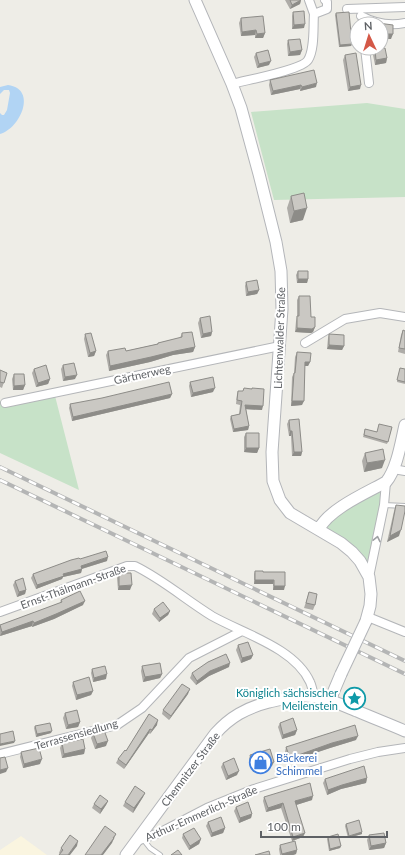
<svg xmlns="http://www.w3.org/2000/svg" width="405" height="855" viewBox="0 0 405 855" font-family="Lato,sans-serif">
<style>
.commercial{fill:#faf5e0}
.green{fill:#c7e2c8}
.water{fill:#b1d4f4}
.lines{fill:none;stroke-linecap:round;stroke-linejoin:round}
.lane-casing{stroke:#b4b6b9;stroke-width:6}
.street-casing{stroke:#b4b6b9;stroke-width:10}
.secondary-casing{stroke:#b3b5b9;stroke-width:13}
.lane{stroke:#fff;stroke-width:4}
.street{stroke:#fff;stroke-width:8}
.secondary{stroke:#fff;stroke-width:11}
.rail-casing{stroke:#b4b5b5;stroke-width:4}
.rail{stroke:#fff;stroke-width:2.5;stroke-dasharray:8;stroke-linecap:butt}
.secondary-bridge-casing{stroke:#b3b5b9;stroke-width:13;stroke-linecap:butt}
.secondary-bridge{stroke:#fff;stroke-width:11}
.wall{fill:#aeaca8}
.shaded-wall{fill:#8d8c88}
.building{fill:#cac8c3;stroke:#8d8c88}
.oneway{stroke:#9ea0a3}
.labels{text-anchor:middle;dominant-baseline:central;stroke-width:4;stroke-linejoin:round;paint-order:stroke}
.street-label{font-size:11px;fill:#5e6165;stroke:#fff}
.culture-label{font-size:11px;fill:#0d838f;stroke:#fff;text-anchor:end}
.shop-label{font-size:11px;fill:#366cbe;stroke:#fff;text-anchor:start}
</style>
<rect width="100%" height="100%" fill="#eeede7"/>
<path class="commercial" d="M21,836L47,855H0V850Z"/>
<path class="green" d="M367,103L405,109V197L274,200L251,112Z
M54,392L79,490L0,453V401L5,403Z
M386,482L369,577L365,568L319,529L323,522Z"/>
<path class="water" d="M8,85C38,89 20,129 0,134V113L2,115H4L7,110L10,93L9,90H4L0,94V87Z"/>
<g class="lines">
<defs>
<path id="lane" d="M384,505L405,506
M143,839L150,848L160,855"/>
<path id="street" d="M309,0L314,14
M347,9L405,7
M361,16C374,23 390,26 405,23
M365,48L369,83
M232,84C246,80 302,70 308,60C315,49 313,27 314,14L327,9V2L325,0
M305,343L345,319L380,313L405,317
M5,403L280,346
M393,469L405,471
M369,577L384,505L386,482
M0,612L127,566H135C162,579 186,600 212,616C242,633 295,648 310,682C312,686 313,692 314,697
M368,617L405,632
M0,754L117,725L142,708L189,658L242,631
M137,841L159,833L207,808L254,789L350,759L378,752L405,748"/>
<path id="secondary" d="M195,0L232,84L241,108L259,174L276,242L281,271L282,309L272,452L273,481L280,500L290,513L341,543L352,552L360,561L369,577L371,594L370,606L366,621
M319,529C329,509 366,493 386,482C397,469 401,442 405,425
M330,700L341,674
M126,855L215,734C230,717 246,708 269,702C280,700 291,696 302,696C322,695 339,704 357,711C373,718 389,724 405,731"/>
</defs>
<use href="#lane" class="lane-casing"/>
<use href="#street" class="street-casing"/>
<use href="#secondary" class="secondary-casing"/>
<use href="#lane" class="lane"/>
<use href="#street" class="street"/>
<use href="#secondary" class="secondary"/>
<defs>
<path id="rail" d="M0,467L405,661
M0,480L405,674"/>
</defs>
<use href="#rail" class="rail-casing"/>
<use href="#rail" class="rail"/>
<defs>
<path id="secondary-bridge" d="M341,674L366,621"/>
</defs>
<use href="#secondary-bridge" class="secondary-bridge-casing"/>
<use href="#secondary-bridge" class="secondary-bridge"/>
</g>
<path class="wall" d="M285,0H301L300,4L290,9Z
M293,12L304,28L292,29V16Z
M336,13L352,44L351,46L339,47L335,15Z
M241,18L265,33L263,38H255V35L241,36L239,23Z
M288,40L302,50L300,55L288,56L287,44Z
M375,50L387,58L386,63L375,65L373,55Z
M256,53L269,65L257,68L254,57Z
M345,55L360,89L348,91L343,60Z
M270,80L316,87L300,91V89L271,95L269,85Z
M291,196L303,220L290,223L287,208Z
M298,271L308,279L307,283H297L296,275Z
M246,282L259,290L257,294L246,296L245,286Z
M299,296L311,317L315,327L313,332L311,333L295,332L296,321L297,316V300Z
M200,318L212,332L211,336L201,338L198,323Z
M403,330L405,331V354L398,352L401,335Z
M182,333L195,347L193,352L173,355L150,362L109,371L106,355L108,351H126L157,344L158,343L180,338Z
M85,334L96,351L94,356L88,357L84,339Z
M329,334L344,346L342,350L327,349L328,338Z
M297,352L310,362L308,366H305L302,405L291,406L292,377L294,373L295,357Z
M63,365L75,379L63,381L61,369Z
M400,368L405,369V384L397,382Z
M34,369L50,379L48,384L36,387L32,373Z
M0,370L7,373L2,388L0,387Z
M14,374L25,385L23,390H13L12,379Z
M190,382L213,392L191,397L189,386Z
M252,388L262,410L246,409L249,426L248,430L233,432L230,419L231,416L239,414L240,405L236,404L237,394L238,391H243L252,389Z
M172,394L170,398L72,421L69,408L70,404Z
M289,420L302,452L301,456H292L291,436H289L287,424Z
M392,427L387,444L363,437L365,429L376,432Z
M246,433L259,448L257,453L244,452V437Z
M365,453L382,468L364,472L362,461Z
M396,505L399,536L387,542L394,511Z
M80,559L107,561L82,569L81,573L63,577L62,579L36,589L31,578L33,574Z
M255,571L263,572L284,590H273V584H254V574Z
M119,573L130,590H118L117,578Z
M15,581L26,590L25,594L17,597L13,585Z
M309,592L315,605L313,610L304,608Z
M61,600L83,605L54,619L32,627V626L0,636V625L60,603Z
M154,609L170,611L168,615L159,622L152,614Z
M238,645L253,655L251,659L241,663L236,650Z
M142,666L162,674L160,678L143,682L141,671Z
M229,667L209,676L196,685L190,678L192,673Z
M92,669L106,679L93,682L91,673Z
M73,682L93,691L91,695L76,700L72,686Z
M188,694L169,720L162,714L163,710Z
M65,713L80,722L78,727L66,729L63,718Z
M149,714L157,725L150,734L149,733L124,769L116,763L118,759L126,751Z
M280,723L297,730L295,735L282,739L278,727Z
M35,726L51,733L36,737L34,728Z
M93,733L106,746L95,749L91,738Z
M356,740L330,748L288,762L285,752L286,747Z
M62,743L85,749L84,754L62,758L60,748Z
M21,752L40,764L23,768L20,757Z
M250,755L272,766L253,772L249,759Z
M223,763L237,775L226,780L221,767Z
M367,778L366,783L341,789L327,795L323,783L325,779Z
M145,793L143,797L133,813L123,806L125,802Z
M264,797L312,800L296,805L303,837L292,841L281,808L266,812L263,801Z
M108,801L106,805L100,814L92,808L94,804Z
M236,807L252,814L251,818L239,823L234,811Z
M208,822L225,828L223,833L211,837L206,826Z
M346,824L362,832V834L348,838L345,826Z
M183,834L201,839L199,844L189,850L182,838Z
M369,835L386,843L384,848L369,850L367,840Z
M328,837L341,846L340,848L329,851L327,839Z
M280,845L297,850L296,854L293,855H280L279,849Z
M77,846L60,854L59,853L61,848Z"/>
<path class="shaded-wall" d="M301,0L300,4L290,9L292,5Z
M305,24L304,28L292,29L294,25Z
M256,30L255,35L241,36L242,32Z
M265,33L263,38H255L257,34Z
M381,34H393L391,39H381Z
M352,44L351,46L339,47L340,45Z
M302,50L300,55L288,56L290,52Z
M387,58L386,63L375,65L376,60Z
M271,61L269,65L257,68L259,64Z
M317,83L316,87L300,91L302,87Z
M301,85L300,89L271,95L273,91Z
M361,85L360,89L348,91L350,87Z
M307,208L303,220L290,223L294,211Z
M298,279H308L307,283H297Z
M259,290L257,294L246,296L248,292Z
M315,327L313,332L311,333L295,332L297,328Z
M212,332L211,336L201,338L203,334Z
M329,345L344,346L342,350L327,349Z
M195,347L193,352L173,355L150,362L109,371L110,366L175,351Z
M96,351L94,356L88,357L90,353Z
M305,362H310L308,366H303Z
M77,375L75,379L63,381L65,377Z
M50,379L48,384L36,387L38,383Z
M25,385L23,390H13L14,386Z
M215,388L213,392L191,397L193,393Z
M172,394L170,398L72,421L73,417Z
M292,401H304L302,405L291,406Z
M245,405L263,406L262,410L243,409Z
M249,426L248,430L233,432L234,429Z
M290,431H292L291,436H289Z
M246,448H259L257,453L244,452Z
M294,452H302L301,456H292Z
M385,460L382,468L364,472L367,463Z
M401,530L399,536L387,542L390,536Z
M108,557L107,561L81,569H82L81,573L63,577L62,579L36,589L37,585L81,566Z
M255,580H274L273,584H254Z
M132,585L130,590H118L119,586Z
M274,586H285L284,590H273Z
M26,590L25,594L17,597L19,592Z
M85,601L83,605L54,619L32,627L34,623Z
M170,611L168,615L159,622L160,618Z
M33,621L32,626L0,636L2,632Z
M253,655L251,659L241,663L242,658Z
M230,663L229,667L209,676L196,685L197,681L210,671Z
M107,674L106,679L93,682L94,678Z
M162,674L160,678L143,682L145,677Z
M190,689L188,694L169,720L171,716Z
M93,691L91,695L76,700L77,695Z
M158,720L157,725L150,734L152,730Z
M80,722L78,727L66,729L68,725Z
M150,729L149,733L124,769L126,765Z
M297,730L295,735L282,739L283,735Z
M52,731L51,733L36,737L37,734Z
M358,736L356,740L330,748L288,762L290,758L332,743Z
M15,741L14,743L0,746V744Z
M108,741L106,746L95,749L97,744Z
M85,749L84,754L62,758L64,754Z
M42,759L40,764L23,768L24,764Z
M274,762L272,766L253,772L254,767Z
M8,768L6,772L0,774V770Z
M239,771L237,775L226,780L228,776Z
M367,778L366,783L341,789L327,795L328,790L342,785Z
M145,793L143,797L133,813L134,808Z
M313,796L312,800L293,806L295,801Z
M108,801L106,805L100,814L101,809Z
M283,803L281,808L266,812L268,808Z
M252,814L251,818L239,823L240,818Z
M225,828L223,833L211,837L212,833Z
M362,832V834L348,838L349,836Z
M305,833L303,837L292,841L293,837Z
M116,834L112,843L103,855H101Z
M201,839L199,844L189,850L190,846Z
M78,841L77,846L70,855H68Z
M386,843L384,848L369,850L371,846Z
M341,846L340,848L329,851L330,849Z
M297,850L296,854L293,855H282V854Z"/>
<path class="building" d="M290,0H301L292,5Z
M304,11L305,24L294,25L293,12Z
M349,12L352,44L340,45L336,13Z
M263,16L265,33L257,34L256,30L242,32L241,18Z
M378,23L393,25V34H381V24H378Z
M300,39L302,50L290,52L288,40Z
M385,48L387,58L376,60L375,50Z
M268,50L271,61L259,64L256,53Z
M356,53L361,85L350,87L345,55Z
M314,70L317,83L302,87L301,85L273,91L270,80Z
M304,193L307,208L294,211L291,196Z
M298,271H308V279H298Z
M257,280L259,290L248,292L246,282Z
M299,296H310L311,317H315V327L312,329L297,328V316H299Z
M210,316L212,332L203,334L200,318Z
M403,330L405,331V349L399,348Z
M192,332L195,347L175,351L151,357L110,366L108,351L125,348L126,351L158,344V343L182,337V333Z
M91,333L96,351L90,353L85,334Z
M329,334L344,335V346L329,345Z
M297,352L311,353L310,362H305L304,401H292L294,373H295Z
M74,363L77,375L65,377L63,365Z
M46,365L50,379L38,383L34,369Z
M400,368L405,369V382L397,380Z
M0,370L7,373L4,383L0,382Z
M14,374H24L25,385L14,386Z
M213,377L215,388L193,393L190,382Z
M169,382L172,394L73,417L70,404L102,398Z
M244,388L252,389V388L264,389L263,406L245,405L249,426L234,429L231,416L240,414L242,401L237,400L238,391H243Z
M299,419L302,452H294L292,431H290L289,420Z
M379,424L392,427L388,442L364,435L365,429L377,432Z
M246,433H259V448H246Z
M383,449L385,460L367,463L365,453Z
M396,505L405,506V511L401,530L390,536Z
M106,551L108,557L81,566L82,569L63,574L64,576L37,585L33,574L71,560L79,558L80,559Z
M255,571H263V572H285V586H274V580H255Z
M119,573H131L132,585L119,586Z
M23,578L26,590L19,592L15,581Z
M80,591L85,601L56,614L34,623L33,621L2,632L0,625L62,602L61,600Z
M309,592L317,594L315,605L306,603Z
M163,602L170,611L160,618L154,609Z
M248,642L253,655L242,658L238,645Z
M226,654L230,663L210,671L197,681L192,673L208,662Z
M160,663L162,674L145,677L142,666Z
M105,666L107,674L94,678L92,669Z
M89,677L93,691L77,695L73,682Z
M182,684L190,689L171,716L163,710Z
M77,710L80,722L68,725L65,713Z
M149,714L158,720L152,730L150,729L126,765L118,759L125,750L126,751Z
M293,718L297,730L283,735L280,723Z
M50,723L52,731L37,734L35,726Z
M355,725L358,736L332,743L290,758L286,747Z
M104,730L108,741L97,744L93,733Z
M13,731L15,741L0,744V734Z
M83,739L85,749L64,754L62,743Z
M39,748L42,759L24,764L21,752Z
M270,749L274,762L254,767L250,755Z
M5,757L8,768L0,770V758Z
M234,758L239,771L228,776L223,763Z
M364,766L367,778L342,785L328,790L325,779Z
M310,783L313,796L295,801L305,833L293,837L283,803L268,808L264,797Z
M135,786L145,793L134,808L125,802Z
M100,795L108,801L101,809L94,804Z
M248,802L252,814L240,818L236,807Z
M221,817L225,828L212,833L208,822Z
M359,820L362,832L349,836L346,824Z
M105,826L116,834L113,838H114L101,855H85Z
M194,828L201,839L190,846L183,834Z
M384,833L386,843L371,846L369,835Z
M338,834L341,846L330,849L328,837Z
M70,835L78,841L68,855H59L63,850L61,848Z
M295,841L297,850L282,854L280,845Z
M178,850L182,855H171Z
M269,851L270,855H255Z"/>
<defs><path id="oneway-chevron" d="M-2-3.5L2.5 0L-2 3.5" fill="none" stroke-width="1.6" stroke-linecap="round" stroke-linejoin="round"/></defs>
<use class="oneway" href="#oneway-chevron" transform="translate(377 539) rotate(-78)"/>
<defs>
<symbol id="sight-ring" viewBox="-11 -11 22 22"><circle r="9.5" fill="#fff" stroke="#0f9aa8" stroke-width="1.5"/><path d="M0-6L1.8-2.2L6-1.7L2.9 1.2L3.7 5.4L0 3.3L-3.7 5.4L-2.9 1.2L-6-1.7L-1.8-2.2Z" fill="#0f9aa8"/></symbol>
<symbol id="shop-ring" viewBox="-11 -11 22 22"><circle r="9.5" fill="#fff" stroke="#3f7fe0" stroke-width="1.5"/><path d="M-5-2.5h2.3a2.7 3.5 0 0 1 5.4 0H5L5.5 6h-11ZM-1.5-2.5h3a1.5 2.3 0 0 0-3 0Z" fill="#3f7fe0"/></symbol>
</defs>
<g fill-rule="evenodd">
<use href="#sight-ring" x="342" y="686" width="25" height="25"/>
<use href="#shop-ring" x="248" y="750" width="25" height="25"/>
</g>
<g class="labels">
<g class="street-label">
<text transform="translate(279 338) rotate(-88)">Lichtenwalder Straße</text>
<text transform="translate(142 374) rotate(-12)">Gärtnerweg</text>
<text transform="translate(73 586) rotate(-20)">Ernst-Thälmann-Straße</text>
<text transform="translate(76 734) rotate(-16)">Terrassensiedlung</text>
<text transform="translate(190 769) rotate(-53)">Chemnitzer Straße</text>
<text transform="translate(201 813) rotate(-24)">Arthur-Emmerlich-Straße</text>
</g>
<g class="culture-label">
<text x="338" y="692">Königlich sächsischer<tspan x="338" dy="13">Meilenstein</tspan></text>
</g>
<g class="shop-label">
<text x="276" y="757">Bäckerei<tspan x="276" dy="13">Schimmel</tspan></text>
</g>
</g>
<g transform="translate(369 36) rotate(356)"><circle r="19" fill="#ffffff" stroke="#bfc0c1"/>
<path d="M0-3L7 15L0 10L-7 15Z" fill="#d45847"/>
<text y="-6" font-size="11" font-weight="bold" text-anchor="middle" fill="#5e6165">N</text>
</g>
<path d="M261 831v6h126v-6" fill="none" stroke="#5e6165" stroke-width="2"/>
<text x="267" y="831" font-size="12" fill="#5e6165" stroke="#ffffff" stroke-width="3" paint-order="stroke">100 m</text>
</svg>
